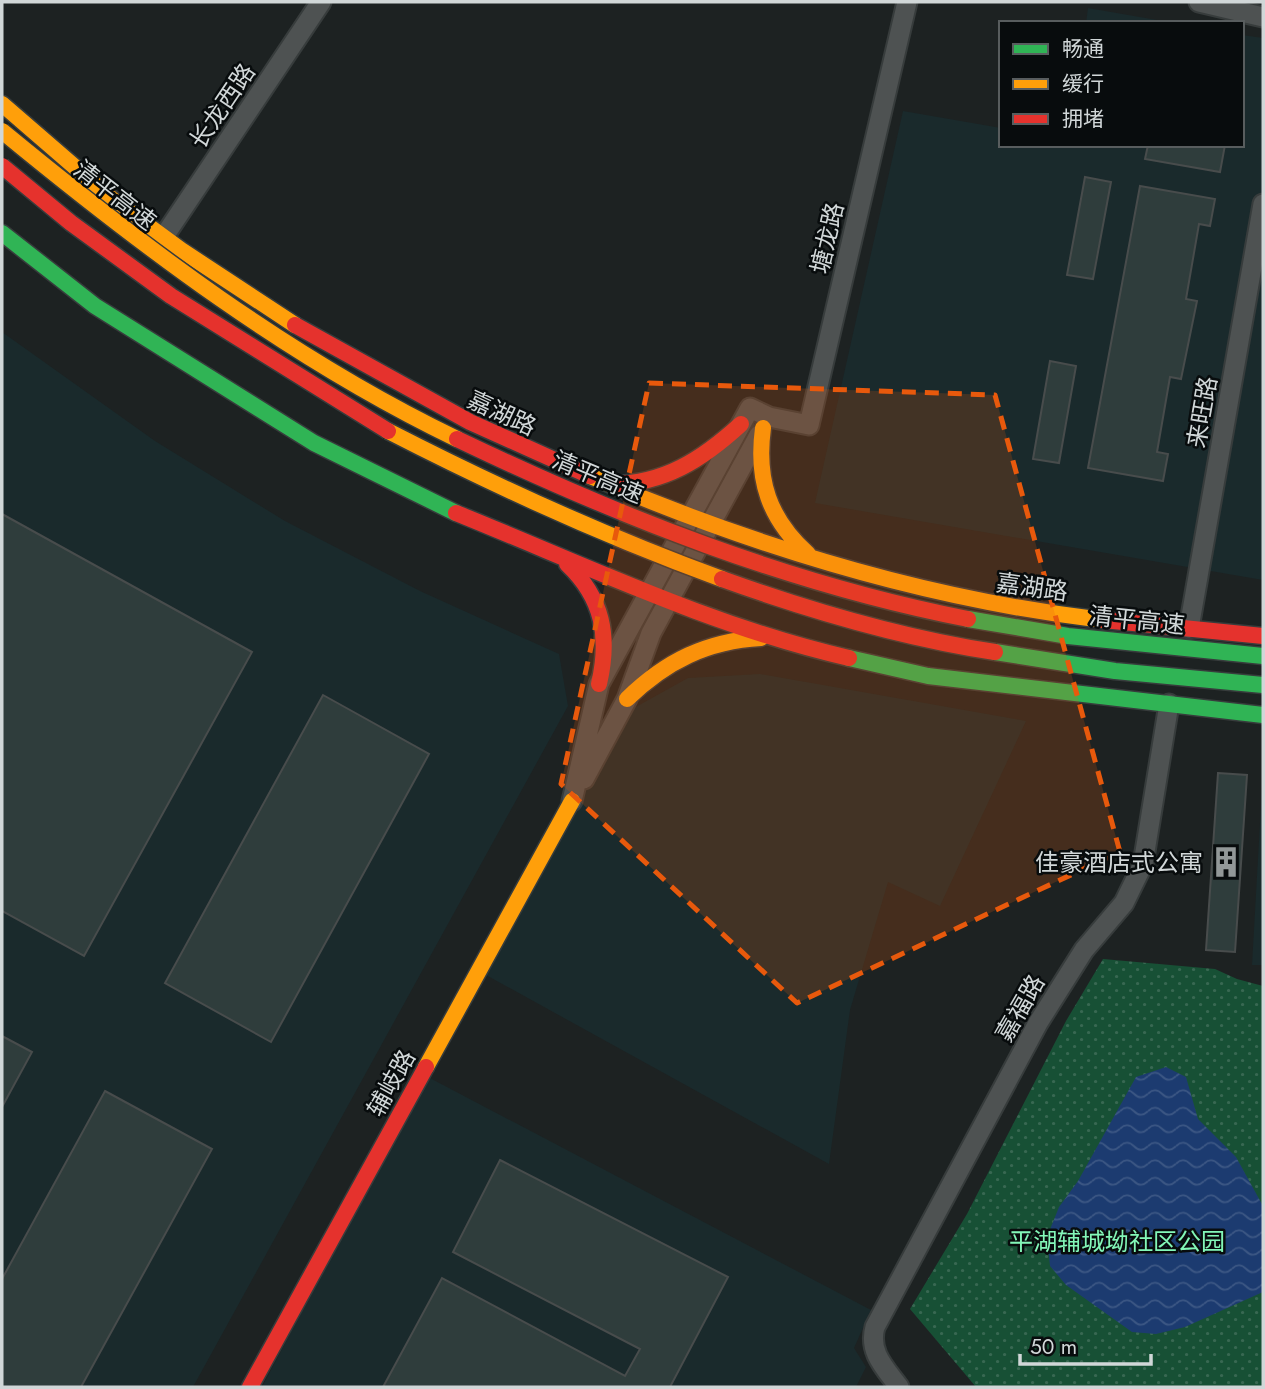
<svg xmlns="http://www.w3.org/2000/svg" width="1265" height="1389" viewBox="0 0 1265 1389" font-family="Jost,'Noto Sans SC',sans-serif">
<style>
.built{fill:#1a2a2c}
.grass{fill:url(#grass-dots)}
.water{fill:url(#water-waves)}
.building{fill:#2f3d3c;stroke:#484c4c;stroke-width:2}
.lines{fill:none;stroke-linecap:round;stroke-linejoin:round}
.street-casing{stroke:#373c3c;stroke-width:23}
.fast-casing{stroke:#373c3c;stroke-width:19}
.slow-casing{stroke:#373c3c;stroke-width:19}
.jam-casing{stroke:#373c3c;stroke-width:19}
.street{stroke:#4e5252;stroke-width:19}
.fast{stroke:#30b455;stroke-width:16}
.slow{stroke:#ff9f0a;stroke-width:16}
.jam{stroke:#e5322d;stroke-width:16}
.fast-bridge-casing{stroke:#373c3c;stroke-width:19;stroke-linecap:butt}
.slow-bridge-casing{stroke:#373c3c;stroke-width:19;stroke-linecap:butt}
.jam-bridge-casing{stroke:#373c3c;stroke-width:19;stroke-linecap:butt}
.fast-bridge{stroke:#30b455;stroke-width:16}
.slow-bridge{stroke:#ff9f0a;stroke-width:16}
.jam-bridge{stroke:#e5322d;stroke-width:16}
.marked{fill:#e8590c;fill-opacity:0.2;stroke:#e8590c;stroke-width:5;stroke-dasharray:14 9;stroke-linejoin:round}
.labels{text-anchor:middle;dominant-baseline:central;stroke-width:5;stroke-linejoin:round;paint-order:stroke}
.street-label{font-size:24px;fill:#d1d7d8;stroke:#080c0d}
.poi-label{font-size:24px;fill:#d1d7d8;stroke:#080c0d;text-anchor:end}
.park-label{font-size:24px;fill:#83f7b8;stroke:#080c0d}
</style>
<defs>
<pattern id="grass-dots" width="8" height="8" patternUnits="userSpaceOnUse" patternTransform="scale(1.75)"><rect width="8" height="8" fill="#175035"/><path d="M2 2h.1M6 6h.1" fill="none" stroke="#386852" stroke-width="1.8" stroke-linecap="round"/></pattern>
<pattern id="water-waves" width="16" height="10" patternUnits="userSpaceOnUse" patternTransform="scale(1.75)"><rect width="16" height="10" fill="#1c3b70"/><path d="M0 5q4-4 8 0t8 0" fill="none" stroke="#3c5784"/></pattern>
</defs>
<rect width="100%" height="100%" fill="#1d2222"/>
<path class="built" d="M1088,8L1174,23H1086Z
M1242,35L1263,38V580L815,503L903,111L1001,128V145H1242Z
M2,332L155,441L285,521L420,591L559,654L568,706L193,1387H2Z
M760,674L1026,721L940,906L888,882L850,1010L829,1164L486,975L552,849L634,708L688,678Z
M1263,770V965H1252Z
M426,1076L871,1310L854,1348L866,1367L856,1387H262Z"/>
<path class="grass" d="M1103,959L1215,969L1237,979L1263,986V1387H976L910,1309L967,1214L1066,1021Z"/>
<path class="water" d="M1166,1067L1186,1077L1198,1119L1236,1157L1263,1206V1292L1185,1327L1156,1334L1132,1332L1066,1285L1050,1266L1047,1237L1059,1207L1078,1181L1136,1077Z"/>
<path class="building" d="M1148,145H1225L1220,172L1145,159Z
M1085,177L1111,182L1093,279L1067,275Z
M1140,186L1215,199L1210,226L1199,224L1186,299L1197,301L1181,379L1170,377L1157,452L1168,454L1163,481L1088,468Z
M1050,361L1076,366L1059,463L1033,459Z
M2,514L252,652L84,956L2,911Z
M323,695L429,754L271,1042L165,983Z
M1218,773L1247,775L1235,952L1206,950Z
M2,1036L32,1052L2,1107Z
M105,1091L212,1149L81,1387H2V1279Z
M500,1160L728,1277L670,1387H383L442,1278L625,1376L640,1349L453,1252Z"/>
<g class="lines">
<defs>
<path id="street" d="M1199,2L1263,17
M163,238L321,2
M1189,628L1263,204
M584,779L627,699L651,633L759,435
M572,801L599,684L750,408L769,417L809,425L907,2
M899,1387C885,1368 868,1352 875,1327L1038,1023L1084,950L1124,903L1143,864L1169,704"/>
<path id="fast" d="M2,233L95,306L314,443L456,513
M849,658L928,676L1263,715"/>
<path id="slow" d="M2,104L113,200L181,250L295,325
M763,428C756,480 769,519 808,554
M590,476C755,547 924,599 1103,620
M627,699C666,661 707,641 761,638
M426,1067L572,801"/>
<path id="jam" d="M295,325L470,422L590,476
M610,484C663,485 703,459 741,424
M456,513C585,565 713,627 849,658
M567,564C603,598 610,637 599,684
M1103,620L1263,636
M250,1387L426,1067"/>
</defs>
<use href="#street" class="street-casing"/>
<use href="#fast" class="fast-casing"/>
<use href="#slow" class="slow-casing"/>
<use href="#jam" class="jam-casing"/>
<use href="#street" class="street"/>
<use href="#fast" class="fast"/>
<use href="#slow" class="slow"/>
<use href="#jam" class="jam"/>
<defs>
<path id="fast-bridge" d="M968,619L1068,636L1263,656
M995,652L1115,671L1263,685"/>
<path id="slow-bridge" d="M2,131C143,247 291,359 457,439
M388,431C497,487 607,537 722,579"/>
<path id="jam-bridge" d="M2,166L71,223L171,296L388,431
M457,439C620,517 789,584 968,619
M722,579C811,611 902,638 995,652"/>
</defs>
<use href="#fast-bridge" class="fast-bridge-casing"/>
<use href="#slow-bridge" class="slow-bridge-casing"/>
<use href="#jam-bridge" class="jam-bridge-casing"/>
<use href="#fast-bridge" class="fast-bridge"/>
<use href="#slow-bridge" class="slow-bridge"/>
<use href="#jam-bridge" class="jam-bridge"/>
</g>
<path class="marked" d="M649,383L995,395L1120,852L797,1003L561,784Z"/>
<defs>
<symbol id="building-bare" viewBox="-9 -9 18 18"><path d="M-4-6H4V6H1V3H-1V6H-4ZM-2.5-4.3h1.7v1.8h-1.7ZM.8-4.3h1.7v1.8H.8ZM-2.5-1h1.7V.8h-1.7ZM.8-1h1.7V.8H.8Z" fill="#929898" stroke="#080c0d" stroke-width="2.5" paint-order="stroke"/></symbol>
</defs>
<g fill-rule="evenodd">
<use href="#building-bare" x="1204" y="840" width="44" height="44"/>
</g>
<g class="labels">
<g class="street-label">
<text transform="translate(222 106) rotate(-56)">长龙西路</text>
<text transform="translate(115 195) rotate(38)">清平高速</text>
<text transform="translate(827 238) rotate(-77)">塘龙路</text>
<text transform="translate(1202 412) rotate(-80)">来旺路</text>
<text transform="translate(502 413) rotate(25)">嘉湖路</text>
<text transform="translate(598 477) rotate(23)">清平高速</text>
<text transform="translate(1032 587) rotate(8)">嘉湖路</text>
<text transform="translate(1137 620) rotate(6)">清平高速</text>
<text transform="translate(1020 1008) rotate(-60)">嘉福路</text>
<text transform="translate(391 1083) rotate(-61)">辅岐路</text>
</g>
<g class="poi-label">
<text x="1203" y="862">佳豪酒店式公寓</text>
</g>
<g class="park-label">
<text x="1117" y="1241">平湖辅城坳社区公园</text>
</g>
</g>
<rect width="1265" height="1389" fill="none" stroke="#d1d7d8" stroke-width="7"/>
<rect x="999" y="21" width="245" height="126" fill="#080c0d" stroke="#585d5e" stroke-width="2"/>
<rect x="1013" y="44" width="35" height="10" fill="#30b455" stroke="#585d5e" stroke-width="2"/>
<text x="1062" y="56" font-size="21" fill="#d1d7d8">畅通</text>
<rect x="1013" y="79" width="35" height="10" fill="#ff9f0a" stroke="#585d5e" stroke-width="2"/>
<text x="1062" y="91" font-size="21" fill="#d1d7d8">缓行</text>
<rect x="1013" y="114" width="35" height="10" fill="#e5322d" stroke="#585d5e" stroke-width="2"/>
<text x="1062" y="126" font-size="21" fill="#d1d7d8">拥堵</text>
<path d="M1020 1354v10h131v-10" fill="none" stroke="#d1d7d8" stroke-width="3.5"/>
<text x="1030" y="1354" font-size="21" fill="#d1d7d8" stroke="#080c0d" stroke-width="5" paint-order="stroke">50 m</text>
</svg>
